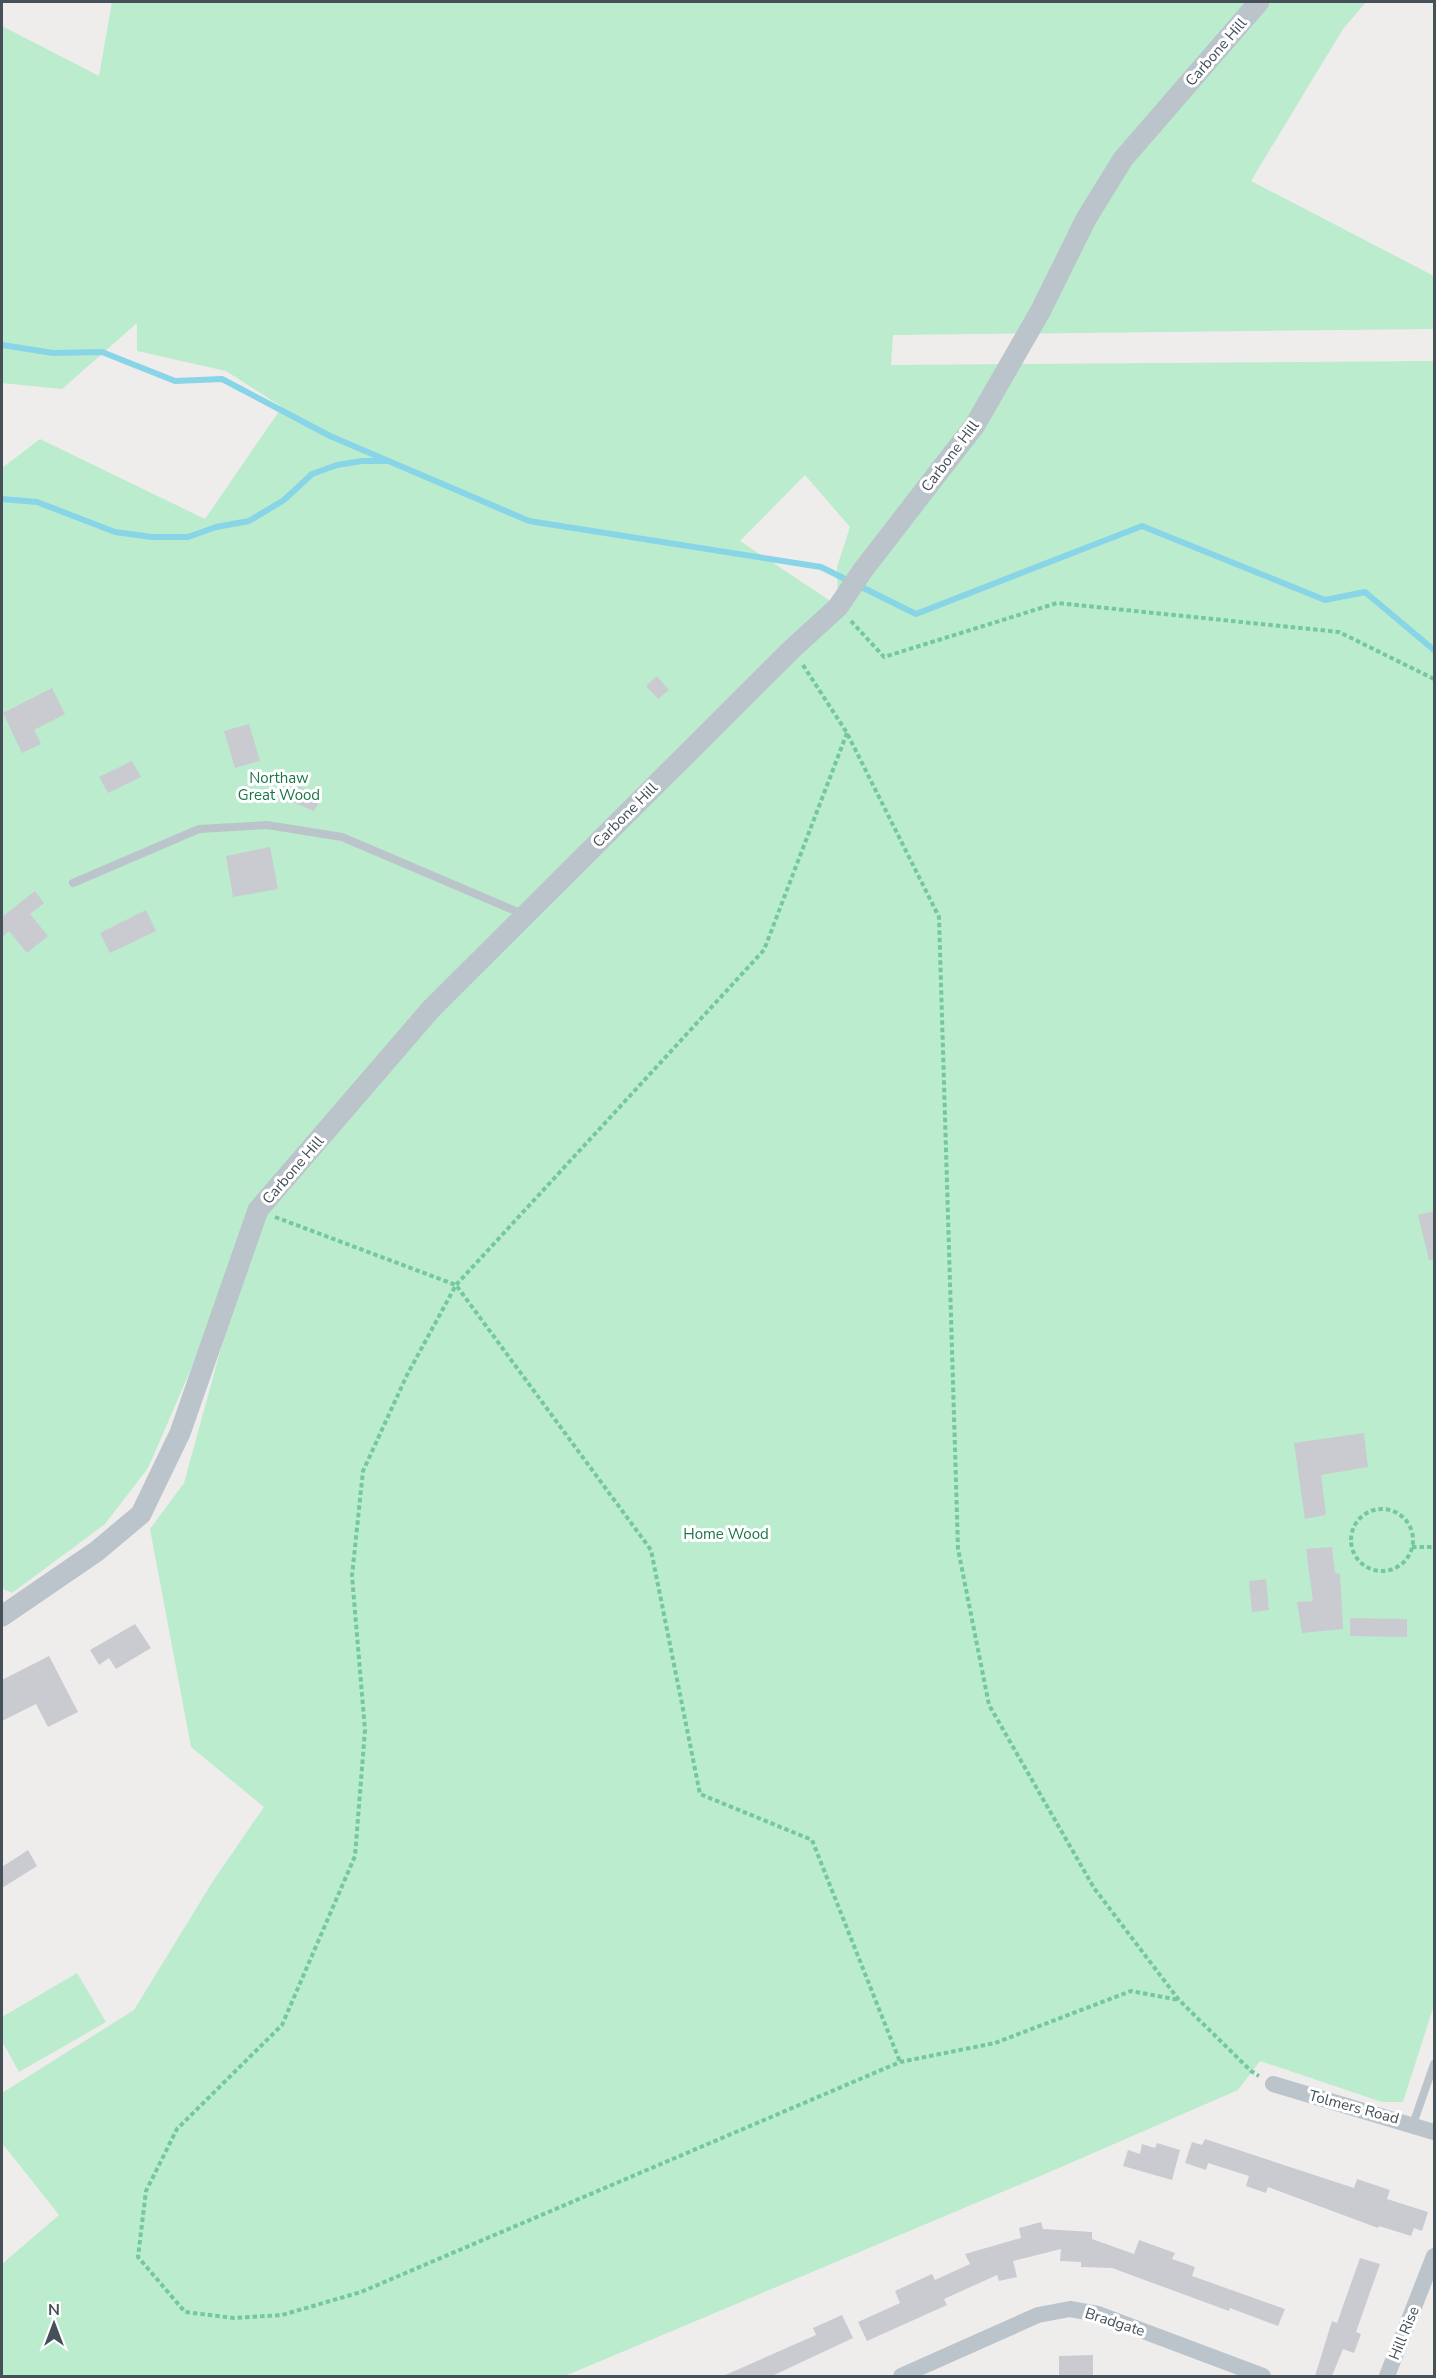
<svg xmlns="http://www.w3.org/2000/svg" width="1436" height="2378" viewBox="0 0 1436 2378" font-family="'Nunito Sans',sans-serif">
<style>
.green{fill:#bbeccd;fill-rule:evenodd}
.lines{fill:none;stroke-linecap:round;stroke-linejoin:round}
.stream{stroke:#89d5e8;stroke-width:6}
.building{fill:#c9cbd1}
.path{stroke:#74c89e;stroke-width:4;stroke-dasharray:4.5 3;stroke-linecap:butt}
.service{stroke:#bbc4cb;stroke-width:8}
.minor{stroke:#bbc4cb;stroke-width:16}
.tertiary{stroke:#bbc4cb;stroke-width:21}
.labels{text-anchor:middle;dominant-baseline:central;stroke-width:6;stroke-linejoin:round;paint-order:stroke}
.street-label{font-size:15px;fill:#455059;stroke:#fff}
.park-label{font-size:15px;fill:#1a7647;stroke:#fff}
</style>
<rect width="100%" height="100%" fill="#efecec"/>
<path class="green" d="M112,2H1366L1343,29L1251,181L1434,276V329L893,335L891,365L1434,361V2005L1403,2102H1382L1260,2061L1238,2090L1052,2171L565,2376H2V2264L59,2215L2,2143V2093L134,2010L213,1881L264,1807L191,1747L150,1529L184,1483L257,1217L148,1468L105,1524L12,1593L2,1588V468L40,439L205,519L282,407L226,371L137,351V323L62,389L2,383V26L99,76ZM805,475L850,527L837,567L838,606L740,541Z
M77,1973L106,2022L19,2072L2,2041V2017Z"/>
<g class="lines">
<path class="stream" d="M2,345L53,353L102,352L175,381L222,379L330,436L529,521L821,567L916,614L1142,526L1325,600L1365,592L1434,650
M2,499L37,502L115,532L152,537H188L216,527L249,521L284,500L312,474L337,465L362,461H386"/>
</g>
<path class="building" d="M657,676L669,690L658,699L646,686Z
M52,688L65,714L34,730L41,744L22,753L3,713Z
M249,724L260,761L235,768L224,731Z
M132,761L141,777L108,793L99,777Z
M293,784L321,797L314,811L286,799Z
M270,847L278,889L233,897L226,856Z
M35,891L44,903L30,914L48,936L27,953L9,931L2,937V917Z
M146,910L156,931L110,953L100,933Z
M1434,1211V1260H1429L1418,1215Z
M1364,1433L1368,1467L1321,1475L1326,1515L1305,1519L1294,1443Z
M1332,1547L1335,1573L1340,1574L1343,1629L1302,1633L1297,1602L1313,1601L1306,1549Z
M1266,1579L1269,1610L1252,1612L1249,1581Z
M1350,1618L1407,1619V1637L1350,1636Z
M135,1624L151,1648L116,1669L109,1658L99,1665L90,1650Z
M49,1656L78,1712L48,1727L36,1704L2,1721V1680Z
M28,1850L37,1866L2,1888V1867Z
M1205,2139L1354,2188L1357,2179L1390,2190L1387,2199L1428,2212L1422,2231L1414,2228L1411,2236L1379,2226L1378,2228L1268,2187L1266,2193L1246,2186L1249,2176L1208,2163L1206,2170L1185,2163L1192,2142L1202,2145Z
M1157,2143L1180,2150L1172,2180L1123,2166L1128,2150L1140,2154L1142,2144L1155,2148Z
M1041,2222L1043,2229L1092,2232V2239L1134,2254L1139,2240L1175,2253L1172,2259L1195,2267L1192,2276L1285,2309L1278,2326L1230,2308L1229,2311L1112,2268L1081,2267V2262L1060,2261L1061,2249L1013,2261L1017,2277L999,2281L997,2275L944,2299L947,2305L867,2341L858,2322L900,2303L895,2291L932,2274L935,2280L970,2264L965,2254L1021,2238L1019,2228Z
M1360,2258L1380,2264L1356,2332L1361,2334L1354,2353L1343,2349L1332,2376H1315L1332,2321L1337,2323Z
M842,2315L853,2338L772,2376H723L816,2335L813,2328Z
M1093,2355V2375H1059V2356Z"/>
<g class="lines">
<path class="path" d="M851,621L884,657L1057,603L1339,632L1434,679
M803,665L847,733L939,917L958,1549L989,1705L1094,1888L1179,2000L1251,2071L1259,2076
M847,733L764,950L456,1285L407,1375L363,1471L352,1576L365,1730L355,1856L282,2025L177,2129L146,2191L138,2257L185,2312L234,2318L282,2315L361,2292L900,2062L995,2043L1131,1991L1179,2000
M275,1217L456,1285L651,1550L700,1794L812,1840L900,2062
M1351 1540a31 31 0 1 1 62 0a31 31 0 1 1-62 0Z
M1412,1547H1434"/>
<path class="service" d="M73,883L199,829L267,825L342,837L525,915
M1413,2124L1434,2064"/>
<path class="minor" d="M1273,2084L1434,2132
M901,2376L1038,2315L1070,2309L1098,2314L1263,2376
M1387,2376L1434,2256"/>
<path class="tertiary" d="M2,1616L97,1551L141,1514L180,1433L258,1210L431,1009L792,649L838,607L863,570L975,425L1041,310L1086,219L1123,159L1259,2"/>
</g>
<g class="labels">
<g class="street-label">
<text transform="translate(1216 52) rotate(-49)">Carbone Hill</text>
<text transform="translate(950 456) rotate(-53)">Carbone Hill</text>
<text transform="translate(625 815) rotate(-45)">Carbone Hill</text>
<text transform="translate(293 1170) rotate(-49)">Carbone Hill</text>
<text transform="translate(1354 2107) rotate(15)">Tolmers Road</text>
<text transform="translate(1115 2322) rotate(18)">Bradgate</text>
<text transform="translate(1404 2333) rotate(-68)">Hill Rise</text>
</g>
<g class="park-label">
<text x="279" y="778">Northaw<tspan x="279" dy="17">Great Wood</tspan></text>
<text x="726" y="1534">Home Wood</text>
</g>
</g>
<rect width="1436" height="2378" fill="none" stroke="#455059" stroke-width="6"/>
<g transform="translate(54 2324)" stroke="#ffffff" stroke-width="4.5" paint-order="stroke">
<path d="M0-4.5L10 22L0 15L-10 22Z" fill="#455059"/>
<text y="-9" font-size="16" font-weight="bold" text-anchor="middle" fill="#455059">N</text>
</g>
</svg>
